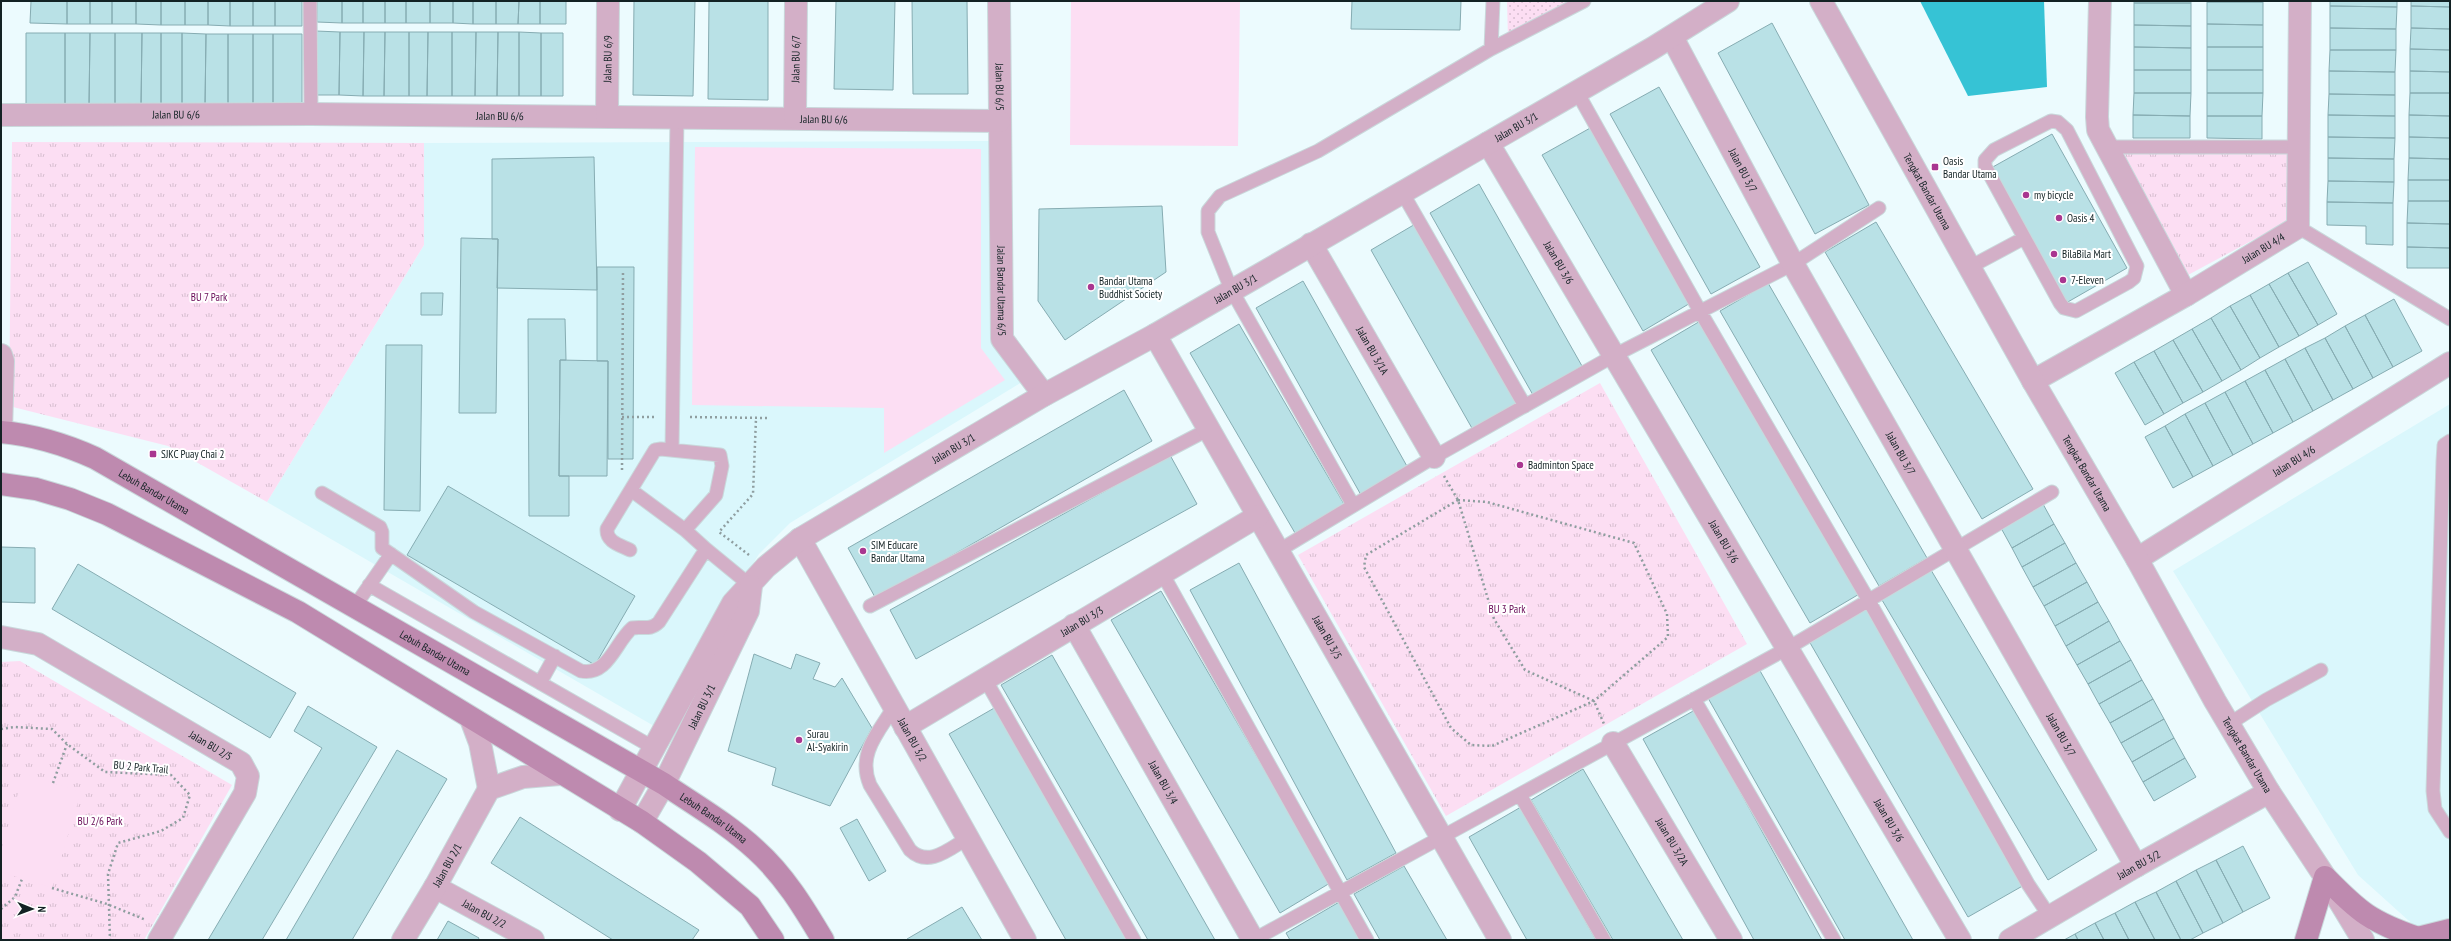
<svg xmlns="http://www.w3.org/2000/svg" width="2451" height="941" viewBox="0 0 2451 941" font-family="'PT Sans Narrow',sans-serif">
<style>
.built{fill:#daf7fc}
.grass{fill:url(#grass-dots)}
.park{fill:url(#park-tufts)}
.pitch{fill:#fcdef3}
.water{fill:#36c3d5}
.building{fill:#b9e1e6;stroke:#86acb2}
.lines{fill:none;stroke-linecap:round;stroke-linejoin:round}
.service-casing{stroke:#c9d8db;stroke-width:15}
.minor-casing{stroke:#c9d8db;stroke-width:24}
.tertiary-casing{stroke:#c9d8db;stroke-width:24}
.secondary-casing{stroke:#c9d8db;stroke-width:24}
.path{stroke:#8f9ea0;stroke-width:2.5;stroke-dasharray:2 3;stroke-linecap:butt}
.service{stroke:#d3afc7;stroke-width:13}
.minor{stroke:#d3afc7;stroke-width:22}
.tertiary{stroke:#d3afc7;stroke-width:22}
.secondary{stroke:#be8aaf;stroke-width:22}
.poi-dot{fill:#a93690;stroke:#fff;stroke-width:1.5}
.labels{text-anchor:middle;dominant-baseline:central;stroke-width:4;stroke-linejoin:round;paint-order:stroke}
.street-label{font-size:11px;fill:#132224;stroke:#fff}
.poi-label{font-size:11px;fill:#132224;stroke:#fff;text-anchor:start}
.park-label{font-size:11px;fill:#680a57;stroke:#fff}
</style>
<defs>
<pattern id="grass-dots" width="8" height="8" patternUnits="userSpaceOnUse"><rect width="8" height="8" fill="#fcdef3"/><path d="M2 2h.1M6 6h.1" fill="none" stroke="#d7bed0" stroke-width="1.8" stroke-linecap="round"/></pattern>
<pattern id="park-tufts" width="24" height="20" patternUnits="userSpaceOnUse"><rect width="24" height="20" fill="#fcdef3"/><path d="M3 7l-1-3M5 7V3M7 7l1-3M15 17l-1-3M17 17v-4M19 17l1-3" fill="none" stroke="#d7bed0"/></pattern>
</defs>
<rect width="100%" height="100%" fill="#ecfbfe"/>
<path class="built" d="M991,141L994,341L1022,382L790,523L759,554L654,726L267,502L424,245V143Z
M2450,404V924L2419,930L2358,875L2173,571Z"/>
<path class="grass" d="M1507,1H1573L1508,39Z"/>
<path class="park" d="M12,142L424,143V245L267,502L168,446L9,406Z
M2123,152L2291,153L2292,219L2188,275Z
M1600,383L1747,644L1446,816L1298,555Z
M20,661L232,785L144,940H1V662Z"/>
<path class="pitch" d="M1071,1H1240L1238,146L1070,145Z
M695,147L981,149V348L1005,380L884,453V408L692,405Z
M24,774L81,792L52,888L1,872V850Z"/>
<path class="water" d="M1920,1H2044L2047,87L1968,96Z"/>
<path class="building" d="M31,1H67V24L30,23Z
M67,1H90V24H67Z
M90,1H112V24H90Z
M112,1H136V24H112Z
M136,1H161V25L136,24Z
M161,1H185V25H161Z
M185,1H208V25H185Z
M208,1H230V26L208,25Z
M230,1H253V26H230Z
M253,1H275V26H253Z
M275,1H302V26H275Z
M317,1H342V23L317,22Z
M342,1H363V23H342Z
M363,1H385V23H363Z
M385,1H406V23H385Z
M406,1H430V23H406Z
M430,1H453V23H430Z
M453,1H473V24L453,23Z
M473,1H496V24H473Z
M496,1H519L518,24H496Z
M519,1H540V24H518Z
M540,1H566V24H540Z
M634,1H695L693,96L633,95Z
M709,1H768V100L708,99Z
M836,1H895L893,90L834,89Z
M912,1H967L968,94H913Z
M1352,1H1461L1460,30L1351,29Z
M2134,1H2191V3H2134Z
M2207,1H2263V2H2207Z
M2330,1H2397V7L2330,6Z
M2411,1H2450V7L2411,6Z
M2207,2H2263V25L2207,24Z
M2134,3H2191V26L2134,25Z
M2330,6L2397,7L2396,29L2330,28Z
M2411,6L2450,7V29L2411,28Z
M1772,23L1869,205L1815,234L1718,53Z
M2207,24L2263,25V47H2207Z
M2134,25L2191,26V48L2134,47Z
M2330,28L2396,29V50H2330Z
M2411,28L2450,29V50L2410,49Z
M316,31L340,32L339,95H316Z
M340,32H364L363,96L339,95Z
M364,32H385L384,96H363Z
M385,32H409V96H384Z
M409,32H428L427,96H409Z
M428,32H452V96H427Z
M452,32H476L475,96H452Z
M476,32H498L497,96H475Z
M498,32H519V96H497Z
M519,32L541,33V96H519Z
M26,33H65V106H26Z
M65,33H90L89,106H65Z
M90,33H115V106H89Z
M115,33H142L141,106H115Z
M142,33H161V106H141Z
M161,33H182V106H161Z
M182,33L206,34L205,106H182Z
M541,33H563V96H541Z
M206,34H228V106H205Z
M228,34H253V106H228Z
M253,34H273V107L253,106Z
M273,34H302V107H273Z
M2134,47L2191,48V70H2134Z
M2207,47H2263V70H2207Z
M2410,49L2450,50V72L2410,71Z
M2330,50H2396L2395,72L2329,71Z
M2134,70H2191V93H2134Z
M2207,70H2263V93H2207Z
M2329,71L2395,72V95L2329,94Z
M2410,71L2450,72V93H2410Z
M1659,87L1760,267L1711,294L1610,114Z
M2134,93H2191L2190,116L2133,115Z
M2207,93H2263L2262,116H2207Z
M2410,93H2450V116L2409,115Z
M2329,94L2395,95V116L2328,115Z
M2133,115L2190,116V138H2133Z
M2328,115L2395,116V138L2328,137Z
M2409,115L2450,116V138L2409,137Z
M2207,116H2262V139L2207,138Z
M1592,127L1692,302L1643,331L1542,155Z
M2052,134L2127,268L2066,303L1991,168Z
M2328,137L2395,138L2394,159L2328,158Z
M2409,137L2450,138V159L2409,158Z
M594,157L597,290L497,288L498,239H492V159Z
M2328,158L2394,159V182L2328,181Z
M2409,158L2450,159V180H2408Z
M2408,180H2450V201H2408Z
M2328,181L2394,182L2393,203L2327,202Z
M1479,184L1582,366L1533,395L1430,213Z
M2408,201H2450V224L2407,223Z
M2327,202L2393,203V245L2366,244V226L2327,225Z
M1162,206L1166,272L1065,340L1038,301L1039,209Z
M1876,222L2033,489L1982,519L1825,252Z
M1417,223L1519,404L1473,430L1371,250Z
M2407,223L2450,224V248L2407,247Z
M461,238L498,239L496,413H459Z
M2407,247L2450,248V268H2407Z
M2308,262L2337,314L2318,325L2288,273Z
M597,267H634L633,459H608V361H597Z
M2288,273L2318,325L2299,336L2269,284Z
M1303,281L1408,468L1361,495L1256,308Z
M1768,283L1927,558L1879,586L1720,311Z
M2269,284L2299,336L2279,347L2250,295Z
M421,293H443L442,315H421Z
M2250,295L2279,347L2260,358L2230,306Z
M2394,299L2422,351L2393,367L2365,315Z
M2230,306L2260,358L2241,370L2211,318Z
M2365,315L2393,367L2373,378L2345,326Z
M2211,318L2241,370L2222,381L2192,329Z
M528,319H565L566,360H560L559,476H569V516H529Z
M1702,320L1861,593L1810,623L1651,350Z
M1239,324L1344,504L1295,533L1190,353Z
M2345,326L2373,378L2353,389L2325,338Z
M2192,329L2222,381L2203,392L2173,340Z
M2325,338L2353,389L2333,400L2305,348Z
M2173,340L2203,392L2183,403L2154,351Z
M386,345H422L420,511L384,510Z
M2305,348L2333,400L2313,411L2285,359Z
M2154,351L2183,403L2164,414L2134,362Z
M2285,359L2313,411L2293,422L2265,370Z
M560,360L608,361L607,476H559Z
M2134,362L2164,414L2145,425L2115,373Z
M2265,370L2293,422L2273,433L2245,381Z
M2245,381L2273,433L2253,444L2225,392Z
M1124,390L1152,441L876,599L848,548Z
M2225,392L2253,444L2233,455L2205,403Z
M2205,403L2233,455L2213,466L2185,414Z
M2185,414L2213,466L2193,477L2165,426Z
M2165,426L2193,477L2173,488L2145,437Z
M1170,455L1197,504L916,659L890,610Z
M448,486L635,596L595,665L407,555Z
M2043,504L2054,524L2012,548L2001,528Z
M2054,524L2065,543L2022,567L2012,548Z
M2065,543L2076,563L2033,587L2022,567Z
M1,547L35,548V603L1,602Z
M1239,563L1396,853L1347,880L1190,590Z
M2076,563L2087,582L2044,606L2033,587Z
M78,564L296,693L270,738L52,609Z
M1931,570L2097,850L2048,880L1882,600Z
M2087,582L2098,602L2055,626L2044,606Z
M1161,591L1330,883L1280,913L1111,620Z
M2098,602L2109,621L2066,646L2055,626Z
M1867,607L2026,884L1968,917L1809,641Z
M2109,621L2120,641L2077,665L2066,646Z
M2120,641L2131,660L2088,684L2077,665Z
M754,654L791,669L796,654L820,663L813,679L835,687L842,678L872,728L830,806L772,785L776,768L728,751Z
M1052,655L1215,940H1148L1001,685Z
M2131,660L2142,680L2099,704L2088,684Z
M1759,669L1913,940H1845L1708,698Z
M2142,680L2153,699L2110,723L2099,704Z
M2153,699L2164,719L2121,743L2110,723Z
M308,706L377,747L262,940H208L322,748L294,731Z
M996,707L1128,940H1066L949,734Z
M1695,710L1822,940H1754L1643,739Z
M2164,719L2174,738L2132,762L2121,743Z
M2174,738L2185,758L2143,782L2132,762Z
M397,750L447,779L352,940H286Z
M2185,758L2196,777L2154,801L2143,782Z
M1583,769L1683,940H1613L1531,800Z
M1521,807L1596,940H1527L1469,837Z
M520,817L699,930L692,940H613L491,863Z
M857,819L886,871L869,881L840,828Z
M2243,846L2270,898L2243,912L2216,860Z
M2216,860L2243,912L2223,923L2196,870Z
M1404,866L1447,940H1380L1354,894Z
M2196,870L2223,923L2203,933L2176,881Z
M2176,881L2203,933L2190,940H2181L2156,892Z
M2156,892L2181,940H2155L2135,902Z
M1341,901L1363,940H1290L1286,933Z
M2135,902L2155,940H2129L2115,913Z
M962,907L982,940H908L907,939Z
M2115,913L2129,940H2104L2095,923Z
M448,921L479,938L478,940H437Z
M2095,923L2104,940H2078L2075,934Z
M2075,934L2078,940H2064Z"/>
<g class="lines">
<defs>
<path id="service" d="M310,1L311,114
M1491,49L1493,1
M1577,92L1701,313L1869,601L2028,884L2050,917
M2051,121L2058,122L2067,130L2137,266L2134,278L2129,282L2076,311L2064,308L2060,303L1985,166V160L1994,150Z
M2107,147H2298
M1402,192L1525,406
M2298,227L2450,319
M1970,267L2024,238
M2450,441L2444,445L2443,461L2433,791L2435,809L2450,832
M672,450L677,117
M631,490L685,530
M322,493L380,527L382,532V548L474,612L581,671C608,676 615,643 632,628C643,626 650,631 659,622L706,549L685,530L716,495L722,466L720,455L661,449L655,450L607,529C606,542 620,545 630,550
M1353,505L1231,289L1208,232V211L1220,196L1318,151L1491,49L1584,1
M706,549L751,586
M1278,551L1434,457L1615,355L1793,264L1879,208
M1162,573L1367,940
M369,585L654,748
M355,606L391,554
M870,606L1209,429
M985,679L1134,940
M540,683L555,656
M1694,699L1834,940
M894,707C878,733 857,754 870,785L910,850C929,868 949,849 968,838
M2229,724L2266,700L2321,670
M1520,795L1604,940
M1253,940L1788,648L2052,492"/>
<g id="minor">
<path id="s1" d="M999,1L1002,339L1044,395"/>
<path d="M2100,1L2097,117L2098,130L2186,295"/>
<path id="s2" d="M1672,37L1793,264L2136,866"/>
<path id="s3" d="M1,115L311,114L999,121"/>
<path id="s4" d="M607,116L608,1"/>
<path id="s5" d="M795,117L796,1"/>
<path id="s6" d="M1488,143L1960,940"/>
<path id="s7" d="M1311,244L1434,457"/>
<path id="s8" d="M1155,335L1500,940"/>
<path d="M1,355L3,361L1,432"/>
<path id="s9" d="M2033,381L2186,295L2298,227L2300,1"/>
<path id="s10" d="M800,539L1025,940"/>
<path id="s11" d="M2137,559L2450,363"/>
<path id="s12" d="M1074,625L1253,940"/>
<path id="s13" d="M1,637L38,644L241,763L248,776L245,793L159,940"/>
<path d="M471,719L480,743L489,789"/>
<path id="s14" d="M905,727L1258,516"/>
<path id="s15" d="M1613,743L1731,940"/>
<path id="s16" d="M620,810L733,603L766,567L800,539L1044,395L1155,335L1653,48L1728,1"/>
<path id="s17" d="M642,822L664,784L748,611L751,586"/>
<path id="s18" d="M435,887L533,940"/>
<path id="s19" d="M403,940L435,887L489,789L523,777L560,774"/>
<path id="s20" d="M2010,940L2136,866L2269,792"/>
</g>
<g id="tertiary">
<path id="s21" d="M1821,1L2033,381L2137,559L2215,701L2269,792L2325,877L2363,940"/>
</g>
<g id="secondary">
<path id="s22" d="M1,432C35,435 64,444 95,458L664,784C695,805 728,824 756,850C784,875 804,908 823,940"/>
<path d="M1,484L36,489L70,499L107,514L298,612L642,822L698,862L750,906L773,940"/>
<path d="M2306,940L2325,877C2359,912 2371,922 2418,938"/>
<path d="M2410,940L2450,930"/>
</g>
</defs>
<use href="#service" class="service-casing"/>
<use href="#minor" class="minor-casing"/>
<use href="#tertiary" class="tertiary-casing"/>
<use href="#secondary" class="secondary-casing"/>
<path class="path" d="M622,417H656
M690,417L769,418
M622,470L623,271
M1444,476L1458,500L1494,619L1525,670L1594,701L1604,724
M1458,500L1487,502L1634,543L1667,614L1668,637L1594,701L1492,746L1471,745L1451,728L1364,567L1366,555Z
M749,555L719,532L753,494L756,418
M1,729L15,727L52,729L67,744L105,772L171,775L190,795L183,818L161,831L118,843L108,874L110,940
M53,783L67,744
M52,888L107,904L146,920
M1,909L15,897L22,879"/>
<use href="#service" class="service"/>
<use href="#minor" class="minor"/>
<use href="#tertiary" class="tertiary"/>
<use href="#secondary" class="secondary"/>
</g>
<g class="poi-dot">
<rect x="1931" y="163" width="8" height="8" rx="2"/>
<circle cx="2026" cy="195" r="4"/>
<circle cx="2059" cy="218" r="4"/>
<circle cx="2054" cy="254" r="4"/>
<circle cx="2063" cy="280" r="4"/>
<circle cx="1091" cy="287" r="4"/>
<rect x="149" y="450" width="8" height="8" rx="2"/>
<circle cx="1520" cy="465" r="4"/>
<circle cx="863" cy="551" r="4"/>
<circle cx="799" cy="740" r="4"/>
</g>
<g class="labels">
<g class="street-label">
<text stroke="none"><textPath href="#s4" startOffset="57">Jalan BU 6/9</textPath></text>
<text stroke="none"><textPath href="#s5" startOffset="58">Jalan BU 6/7</textPath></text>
<text stroke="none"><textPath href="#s1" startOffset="86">Jalan BU 6/5</textPath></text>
<text stroke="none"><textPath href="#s3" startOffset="175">Jalan BU 6/6</textPath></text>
<text stroke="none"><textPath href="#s3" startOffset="499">Jalan BU 6/6</textPath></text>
<text stroke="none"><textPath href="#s3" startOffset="823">Jalan BU 6/6</textPath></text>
<text stroke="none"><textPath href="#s16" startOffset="1155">Jalan BU 3/1</textPath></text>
<text stroke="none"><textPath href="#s2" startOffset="151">Jalan BU 3/7</textPath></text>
<text stroke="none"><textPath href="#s21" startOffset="218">Tengkat Bandar Utama</textPath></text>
<text stroke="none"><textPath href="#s9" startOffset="266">Jalan BU 4/4</textPath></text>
<text stroke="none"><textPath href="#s6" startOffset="139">Jalan BU 3/6</textPath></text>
<text stroke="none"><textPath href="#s16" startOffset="831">Jalan BU 3/1</textPath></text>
<text stroke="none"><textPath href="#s1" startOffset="290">Jalan Bandar Utama 6/5</textPath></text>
<text stroke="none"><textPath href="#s7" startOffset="123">Jalan BU 3/1A</textPath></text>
<text stroke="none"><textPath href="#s16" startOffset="507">Jalan BU 3/1</textPath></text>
<text stroke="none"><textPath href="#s2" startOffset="475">Jalan BU 3/7</textPath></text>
<text stroke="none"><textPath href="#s11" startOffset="185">Jalan BU 4/6</textPath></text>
<text stroke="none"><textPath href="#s21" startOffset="542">Tengkat Bandar Utama</textPath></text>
<text stroke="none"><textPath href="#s22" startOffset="166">Lebuh Bandar Utama</textPath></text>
<text stroke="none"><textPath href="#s6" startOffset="463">Jalan BU 3/6</textPath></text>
<text stroke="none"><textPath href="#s14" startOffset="206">Jalan BU 3/3</textPath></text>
<text stroke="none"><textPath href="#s8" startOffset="348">Jalan BU 3/5</textPath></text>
<text stroke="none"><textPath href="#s22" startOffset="490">Lebuh Bandar Utama</textPath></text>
<text stroke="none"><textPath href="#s17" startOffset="130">Jalan BU 3/1</textPath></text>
<text stroke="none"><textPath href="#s2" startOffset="799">Jalan BU 3/7</textPath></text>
<text stroke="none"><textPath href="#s10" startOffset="230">Jalan BU 3/2</textPath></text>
<text stroke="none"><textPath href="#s13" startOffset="238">Jalan BU 2/5</textPath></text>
<text stroke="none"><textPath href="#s21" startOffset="866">Tengkat Bandar Utama</textPath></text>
<text transform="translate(141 767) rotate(5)">BU 2 Park Trail</text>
<text stroke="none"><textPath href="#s12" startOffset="181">Jalan BU 3/4</textPath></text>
<text stroke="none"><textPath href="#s22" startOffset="814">Lebuh Bandar Utama</textPath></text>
<text stroke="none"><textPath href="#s6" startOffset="787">Jalan BU 3/6</textPath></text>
<text stroke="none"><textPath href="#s15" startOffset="115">Jalan BU 3/2A</textPath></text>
<text stroke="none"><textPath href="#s19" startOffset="87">Jalan BU 2/1</textPath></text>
<text stroke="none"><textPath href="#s20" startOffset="149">Jalan BU 3/2</textPath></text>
<text stroke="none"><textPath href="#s18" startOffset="56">Jalan BU 2/2</textPath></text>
</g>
<g class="poi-label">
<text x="1943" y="161">Oasis<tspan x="1943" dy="13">Bandar Utama</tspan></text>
<text x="2034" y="195">my bicycle</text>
<text x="2067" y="218">Oasis 4</text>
<text x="2062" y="254">BilaBila Mart</text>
<text x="2071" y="280">7-Eleven</text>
<text x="1099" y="281">Bandar Utama<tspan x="1099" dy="13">Buddhist Society</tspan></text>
<text x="161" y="454">SJKC Puay Chai 2</text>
<text x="1528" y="465">Badminton Space</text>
<text x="871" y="545">SIM Educare<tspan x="871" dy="13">Bandar Utama</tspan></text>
<text x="807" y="734">Surau<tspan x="807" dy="13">Al-Syakirin</tspan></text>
</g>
<g class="park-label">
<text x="209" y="297">BU 7 Park</text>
<text x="1507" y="609">BU 3 Park</text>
<text x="100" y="821">BU 2/6 Park</text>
</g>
</g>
<rect width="2451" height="941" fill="none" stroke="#132224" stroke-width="4"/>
<g transform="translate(32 909) rotate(91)" stroke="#ffffff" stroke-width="3" paint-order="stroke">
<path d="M0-3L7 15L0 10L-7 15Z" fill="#132224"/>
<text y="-6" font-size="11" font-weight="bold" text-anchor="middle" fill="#132224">N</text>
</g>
</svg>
